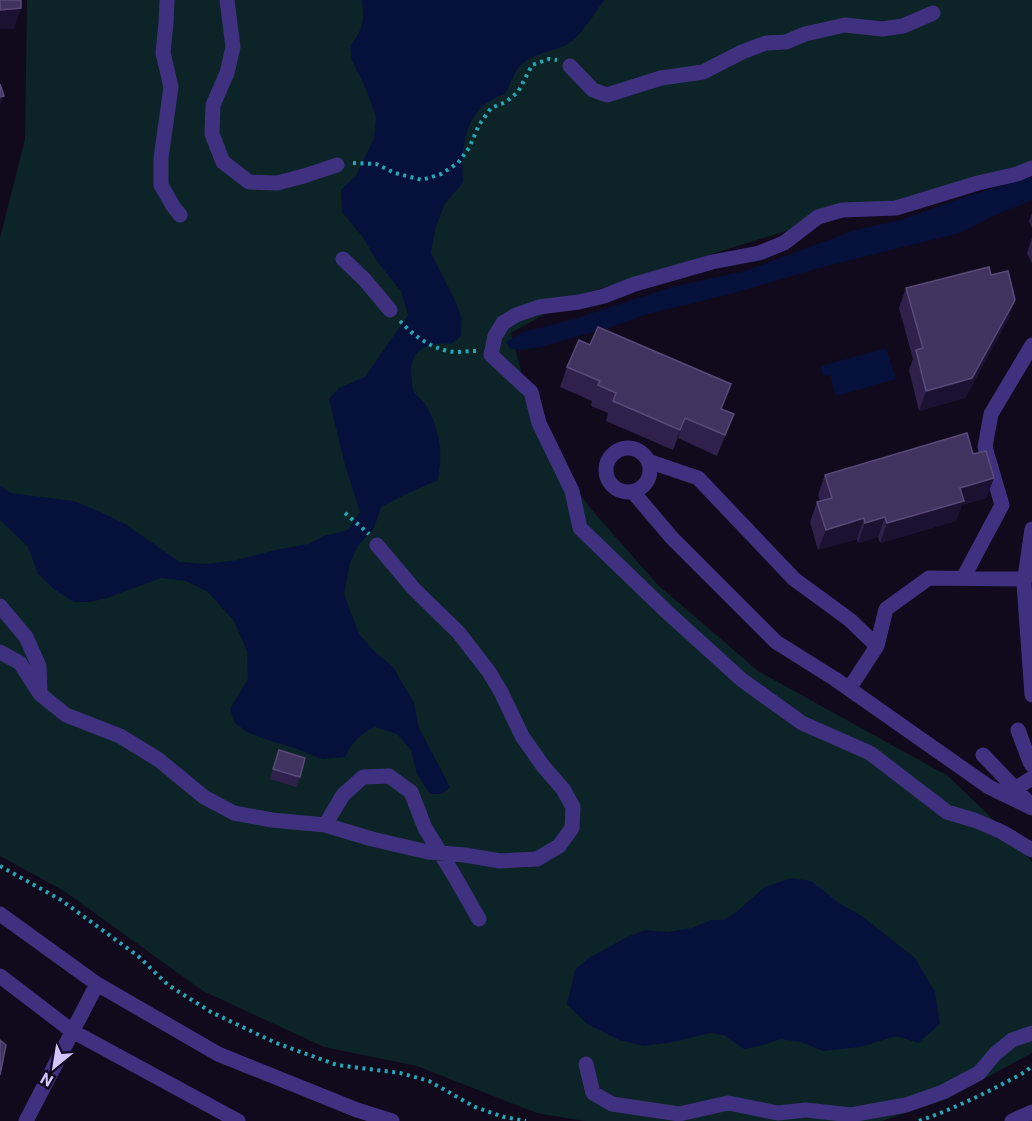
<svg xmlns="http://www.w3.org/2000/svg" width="1032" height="1121" viewBox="0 0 1032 1121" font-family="Roboto,sans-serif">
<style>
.green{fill:#0c2427}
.water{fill:#05113a}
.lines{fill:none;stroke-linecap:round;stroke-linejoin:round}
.path{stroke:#24a8b4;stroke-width:4;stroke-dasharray:3 4.5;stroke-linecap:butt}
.minor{stroke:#3f317f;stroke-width:15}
.wall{fill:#2f214c}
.shaded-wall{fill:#1b1131}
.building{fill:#413360;stroke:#584a79;stroke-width:1.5}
</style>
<rect width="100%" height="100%" fill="#100a1c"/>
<path class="green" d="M27,0H1032V172L786,231L579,295L511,333L539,439L591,509L657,584L758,671L948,776L1004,830L1032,862V1053L947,1099L882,1121H585L537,1113L417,1066L324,1047L203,991L64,891L0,856V238L25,139Z"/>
<path class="water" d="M362,0H604C595,13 584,31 572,41C556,53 535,51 521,65C514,72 510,85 505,94C464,107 461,145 463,182L444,205L435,230L431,253L455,300L462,320L461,336L451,344C425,341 407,352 412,380C412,383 412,387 413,390C415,395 422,399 425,404C429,410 433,418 435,425C442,445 441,460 438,480L404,495L381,507L374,528L358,546L350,563L344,594L359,634L374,651L393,667L414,703L419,728L450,787L442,794H430L417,774L411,750L397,734L375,727C360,734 352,742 345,757L322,759L294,748L265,739L247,732L235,723L230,709L248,679L247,651L234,621L208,592L186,581L161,578L107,598L90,602H74L55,590L38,574L28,547L0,520V485L10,493L74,501L98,511L125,524L180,562L207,564L237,560L275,550L308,544L324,536L348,530L360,512L345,465L329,399L339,388L365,377L408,315L401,291L379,264L362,236L342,212L341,190L356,176L374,138L376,117L366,89L352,61L350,46C364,28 364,21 362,0Z
M1032,177V200L991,217L960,233L823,267L734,293L648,314L608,328L540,347L521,350L510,349L506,342L523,332L574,319L672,287L745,271L855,230L901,220L964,197Z
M886,348L896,379L836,396L830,375L823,376L821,366Z
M791,878L811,881L839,903L863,917L915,958L935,992L940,1024L918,1043L896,1036L860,1047L823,1051L801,1042L781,1039L760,1046L744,1049L724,1035L710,1033L673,1042L644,1046L619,1040L587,1024L567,1004L575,970L589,958L627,937L645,930L668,932L692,928L711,920H723L735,913L765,887Z"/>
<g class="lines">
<path class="path" d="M353,163L376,164L395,173L422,180L441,174L458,163L469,148L479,125L491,108L506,102L518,92L532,65L549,59L557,60
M400,321C413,335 429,347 448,351C457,353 467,351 476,351
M345,513L369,534
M0,866L61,900L138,956L168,985L211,1012L276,1043L337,1065L400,1073L429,1081L475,1107L504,1117L526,1121
M919,1121C956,1108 990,1091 1025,1072L1032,1066"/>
<path class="minor" d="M167,0L166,23L163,53L171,87L161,158V185L173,206L180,215
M227,0L233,47L227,73L213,105L212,134L223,162L249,182L277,183L304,176L337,165
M570,66L593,90L607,95L661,78L703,72L742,52L766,43L786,42L805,34L845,25L882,29L903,26L933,13
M1032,168L1017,174L978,183L896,208L842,210L818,217L784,243L759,253L712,262L635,284L604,296L579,302L539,307L516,315L503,323L495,336L491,355L531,392L539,423L572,491L580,528L667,612L742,680L802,723L870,753L947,812L977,821L1002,832L1032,850
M343,259L365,280L390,310
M606 470a22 22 0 1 1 44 0a22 22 0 1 1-44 0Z
M648,461L698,478L794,579L850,620L877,646L886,609L929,578L1025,579
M633,492L672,538L776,642L835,679L989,787L1032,808
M1032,529L1024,584L1032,695
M963,578L1002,505L985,447L991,414L1032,345
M0,606L26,637L39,666L40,694
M0,652L20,663L40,694L66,715L120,736L159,760L204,797L234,813L272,820L325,825L372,839L428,852L465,855L500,861L537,859L559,846L572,828L573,807L563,789L543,766L522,736L501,692L489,672L459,633L414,589L377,545
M849,689L877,646
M1018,730L1030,762L1032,765
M983,755L1029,803
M1007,794L1032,778
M325,825L343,795L363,777L389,776L411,792L425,828L455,877L479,919
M0,914L97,984L218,1054L357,1110L392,1121
M0,976L72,1031L238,1121
M586,1064L593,1093L612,1104L679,1114L728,1103L778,1113L806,1110L851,1115L906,1105L943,1092L979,1073L995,1054L1012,1040L1032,1033
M26,1121L97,984
M1012,1121L1032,1112"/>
</g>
<path class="wall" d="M1032,213V228L1029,221Z
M1032,238V263L1027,253Z
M991,275L1015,300L1008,320L965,398L919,411L909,370L913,359L899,308L906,288Z
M590,345L722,409L726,434L717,456L678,438L673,450L606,421L608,413L591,406L592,401L560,387L567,367Z
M825,475L994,478L986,498L962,505L956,521L880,543L878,537L858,543L857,539L818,550L810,522L817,502L820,501L818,495Z
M279,750L300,777L296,787L270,779Z"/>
<path class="shaded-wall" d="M21,8L14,29H0V10Z
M4,96L0,106V97Z
M1015,300L1008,320L965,398L919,411L926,391Z
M685,418L678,438L673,450L680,430Z
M994,478L986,498L962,505L956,521L880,543L887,523L960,488Z
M885,517L878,537L858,543L865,523Z
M864,518L857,539L818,550L826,530Z"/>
<path class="building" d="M0,0H21V8L0,10Z
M0,84L4,96L0,97Z
M989,267L991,275L1008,271L1015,300L972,378L926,391L916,350L923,348L906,288Z
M598,327L731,384L721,409L734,414L725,435L685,418L680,430L613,401L616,393L598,385L600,381L567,367L579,340L590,345Z
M967,433L973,454L986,451L994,478L960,488L964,501L887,523L885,517L865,523L864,518L826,530L817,502L832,498L825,475Z
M279,750L305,758L300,777L273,769Z
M0,1040L6,1045L0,1075Z"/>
<g transform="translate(54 1067) rotate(210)" stroke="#100a1c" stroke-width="4.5" paint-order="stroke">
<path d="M0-4.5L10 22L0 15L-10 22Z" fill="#d4c5ff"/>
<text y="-9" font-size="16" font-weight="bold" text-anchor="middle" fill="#d4c5ff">N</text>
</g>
</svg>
